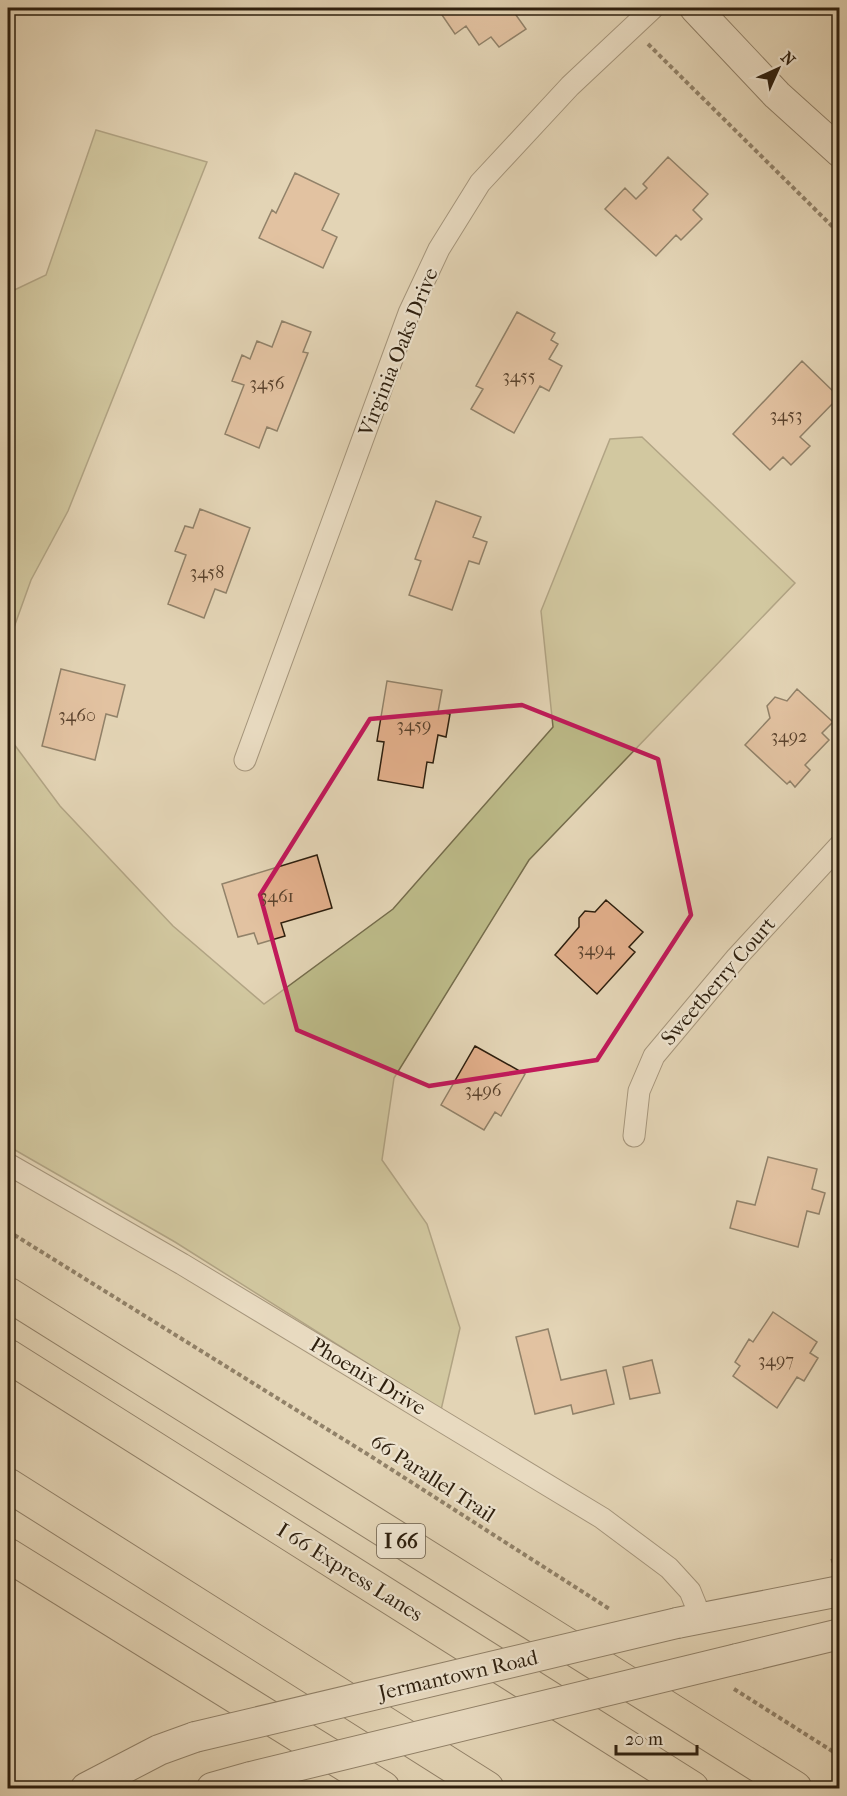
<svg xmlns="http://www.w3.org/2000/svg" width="847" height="1796" viewBox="0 0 847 1796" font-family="'IM FELL French Canon',serif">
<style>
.green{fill:#bcba88;stroke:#756c4b;stroke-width:1.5}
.building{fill:#e1ae8a;stroke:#2e1f0e;stroke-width:1.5}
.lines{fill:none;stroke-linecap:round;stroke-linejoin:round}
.street-casing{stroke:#5b4c38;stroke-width:23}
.secondary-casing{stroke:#2e1f0e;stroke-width:32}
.highway-casing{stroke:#2e1f0e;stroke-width:35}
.path{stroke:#2e1f0e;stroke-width:4;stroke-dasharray:4.5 3;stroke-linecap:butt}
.street{stroke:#ede3cf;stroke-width:21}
.secondary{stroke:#ede3cf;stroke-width:30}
.highway{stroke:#e3d4b5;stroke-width:33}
.secondary-bridge-casing{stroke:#2e1f0e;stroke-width:32;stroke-linecap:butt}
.secondary-bridge{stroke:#ede3cf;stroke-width:30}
.marked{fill:none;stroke:#c2185b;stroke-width:4.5;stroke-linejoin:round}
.labels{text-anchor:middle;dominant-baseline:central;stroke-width:4.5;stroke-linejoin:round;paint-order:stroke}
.number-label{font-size:18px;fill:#5b432d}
.shield{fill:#ede3cf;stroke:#675a48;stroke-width:1.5}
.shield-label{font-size:20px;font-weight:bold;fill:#2e1f0e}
.street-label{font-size:21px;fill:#2e1f0e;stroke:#ede3cf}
</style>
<rect width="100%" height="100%" fill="#e3d4b5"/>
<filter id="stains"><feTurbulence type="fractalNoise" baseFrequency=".00333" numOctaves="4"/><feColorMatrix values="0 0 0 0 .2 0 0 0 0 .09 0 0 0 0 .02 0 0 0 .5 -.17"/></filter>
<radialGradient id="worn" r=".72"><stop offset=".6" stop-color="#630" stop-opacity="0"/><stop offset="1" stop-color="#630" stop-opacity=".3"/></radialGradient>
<path class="green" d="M96,130L207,162L68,511L31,580L8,644V293L46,275Z
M642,437L795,583L529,860L394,1078L382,1160L427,1224L460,1328L441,1410L175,1242L8,1146V736L60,806L173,926L264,1004L393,909L553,727L541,611L610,439Z"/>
<path class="building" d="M452,8H511L526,29L499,47L491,37L479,45L466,26L455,34L442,15Z
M668,157L708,194L693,210L702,219L681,240L676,235L656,256L605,209L625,188L636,199L647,188L643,184Z
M295,173L339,194L322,230L337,237L323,268L259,238L272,210L276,213Z
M517,312L555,333L551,340L558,344L549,359L562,366L549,391L540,386L514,433L471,409L483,389L476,386Z
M282,321L311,332L303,352L308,353L277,431L267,427L259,448L225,434L244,385L232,381L242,355L250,359L257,341L272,347Z
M802,361L839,397L800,437L810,446L791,465L783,457L770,470L733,434Z
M436,501L481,517L473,537L487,542L479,564L469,561L452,610L409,595L421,561L415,559Z
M200,509L250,528L226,593L215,589L204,618L168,604L186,555L175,551L185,526L193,528Z
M61,669L125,685L117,717L106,714L95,760L42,746Z
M387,681L442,690L438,712L450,714L446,737L438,735L433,763L427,762L423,788L378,780L384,742L377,741Z
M797,689L833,722L822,733L829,740L805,765L810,770L795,787L790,781L787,784L745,745L770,718L767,706L775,697L787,701Z
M317,855L332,908L281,923L285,936L258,944L254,933L238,937L222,884Z
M606,900L643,932L629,947L635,952L597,994L555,955L579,927V918L585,911L595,912Z
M475,1046L525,1074L501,1116L495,1112L484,1130L441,1105Z
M768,1157L817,1169L812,1189L825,1193L819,1214L807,1211L798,1247L730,1228L737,1201L755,1205Z
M773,1312L817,1342L810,1353L818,1358L804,1381L797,1377L777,1408L733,1376L740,1366L735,1362L749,1339L753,1342Z
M548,1329L561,1380L606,1370L614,1404L573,1414L571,1405L535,1414L516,1337Z
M652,1360L660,1393L630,1399L623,1367Z"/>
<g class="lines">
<defs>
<path id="street" d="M245,760L409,313L439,249L480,183L570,86L653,8
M634,1136L639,1091L654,1056L737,957L840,845
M8,1164L182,1264L602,1518L669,1568L690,1591L701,1618"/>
<path id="secondary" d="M695,8L777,95L840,152
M677,1623L840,1591
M737,1659L840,1634
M86,1788L159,1750L195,1737
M212,1788L251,1777"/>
<path id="highway" d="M8,1294L795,1788
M8,1356L692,1788
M8,1485L487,1788
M8,1555L383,1788"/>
</defs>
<use href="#street" class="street-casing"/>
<use href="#secondary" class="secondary-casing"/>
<use href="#highway" class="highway-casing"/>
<path class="path" d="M648,44L840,234
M8,1231L372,1457L611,1610
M831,1561L840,1559
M734,1689L840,1756"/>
<use href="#street" class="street"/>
<use href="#secondary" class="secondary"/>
<use href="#highway" class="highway"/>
<defs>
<path id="secondary-bridge" d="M195,1737L677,1623
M251,1777L737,1659"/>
</defs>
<use href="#secondary-bridge" class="secondary-bridge-casing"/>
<use href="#secondary-bridge" class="secondary-bridge"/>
</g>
<path d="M0 0H847V1796H0ZM522,705L658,759L691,915L597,1060L429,1086L297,1030L260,895L370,719Z" fill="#e3d4b5" fill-opacity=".55" fill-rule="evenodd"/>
<path class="marked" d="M522,705L658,759L691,915L597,1060L429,1086L297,1030L260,895L370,719Z"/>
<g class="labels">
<g class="number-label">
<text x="519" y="376">3455</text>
<text x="267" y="383">3456</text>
<text x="786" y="415">3453</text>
<text x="207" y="572">3458</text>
<text x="77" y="715">3460</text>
<text x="414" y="725">3459</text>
<text x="789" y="736">3492</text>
<text x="277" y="896">3461</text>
<text x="596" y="949">3494</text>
<text x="483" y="1090">3496</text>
<text x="776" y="1360">3497</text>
</g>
<rect class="shield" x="377" y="1524" width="48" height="34" rx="4.5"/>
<g class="shield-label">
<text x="401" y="1541">I 66</text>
</g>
<g class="street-label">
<text transform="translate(398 352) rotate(-68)">Virginia Oaks Drive</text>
<text transform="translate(718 981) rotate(-49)">Sweetberry Court</text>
<text transform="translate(368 1376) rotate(31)">Phoenix Drive</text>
<text transform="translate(433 1478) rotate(33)">66 Parallel Trail</text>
<text transform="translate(350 1572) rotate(32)">I 66 Express Lanes</text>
<text transform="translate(458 1675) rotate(-13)">Jermantown Road</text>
</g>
</g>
<rect width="847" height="1796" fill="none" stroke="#e3d4b5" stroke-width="30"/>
<rect x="9" y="9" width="829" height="1778" fill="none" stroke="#2e1f0e" stroke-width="3"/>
<rect x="15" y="15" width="817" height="1766" fill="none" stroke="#2e1f0e" stroke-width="1.5"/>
<g transform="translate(778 69) rotate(45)" stroke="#ede3cf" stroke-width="4.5" paint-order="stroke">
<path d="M0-4.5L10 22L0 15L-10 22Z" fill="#2e1f0e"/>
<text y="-9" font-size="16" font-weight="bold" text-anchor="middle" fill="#2e1f0e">N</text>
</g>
<path d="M616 1745v9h81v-9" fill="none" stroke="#2e1f0e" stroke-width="3"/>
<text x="625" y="1745" font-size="18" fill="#2e1f0e" stroke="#ede3cf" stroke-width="4.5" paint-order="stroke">20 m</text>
<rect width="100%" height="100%" filter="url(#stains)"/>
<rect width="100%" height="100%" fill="url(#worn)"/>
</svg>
